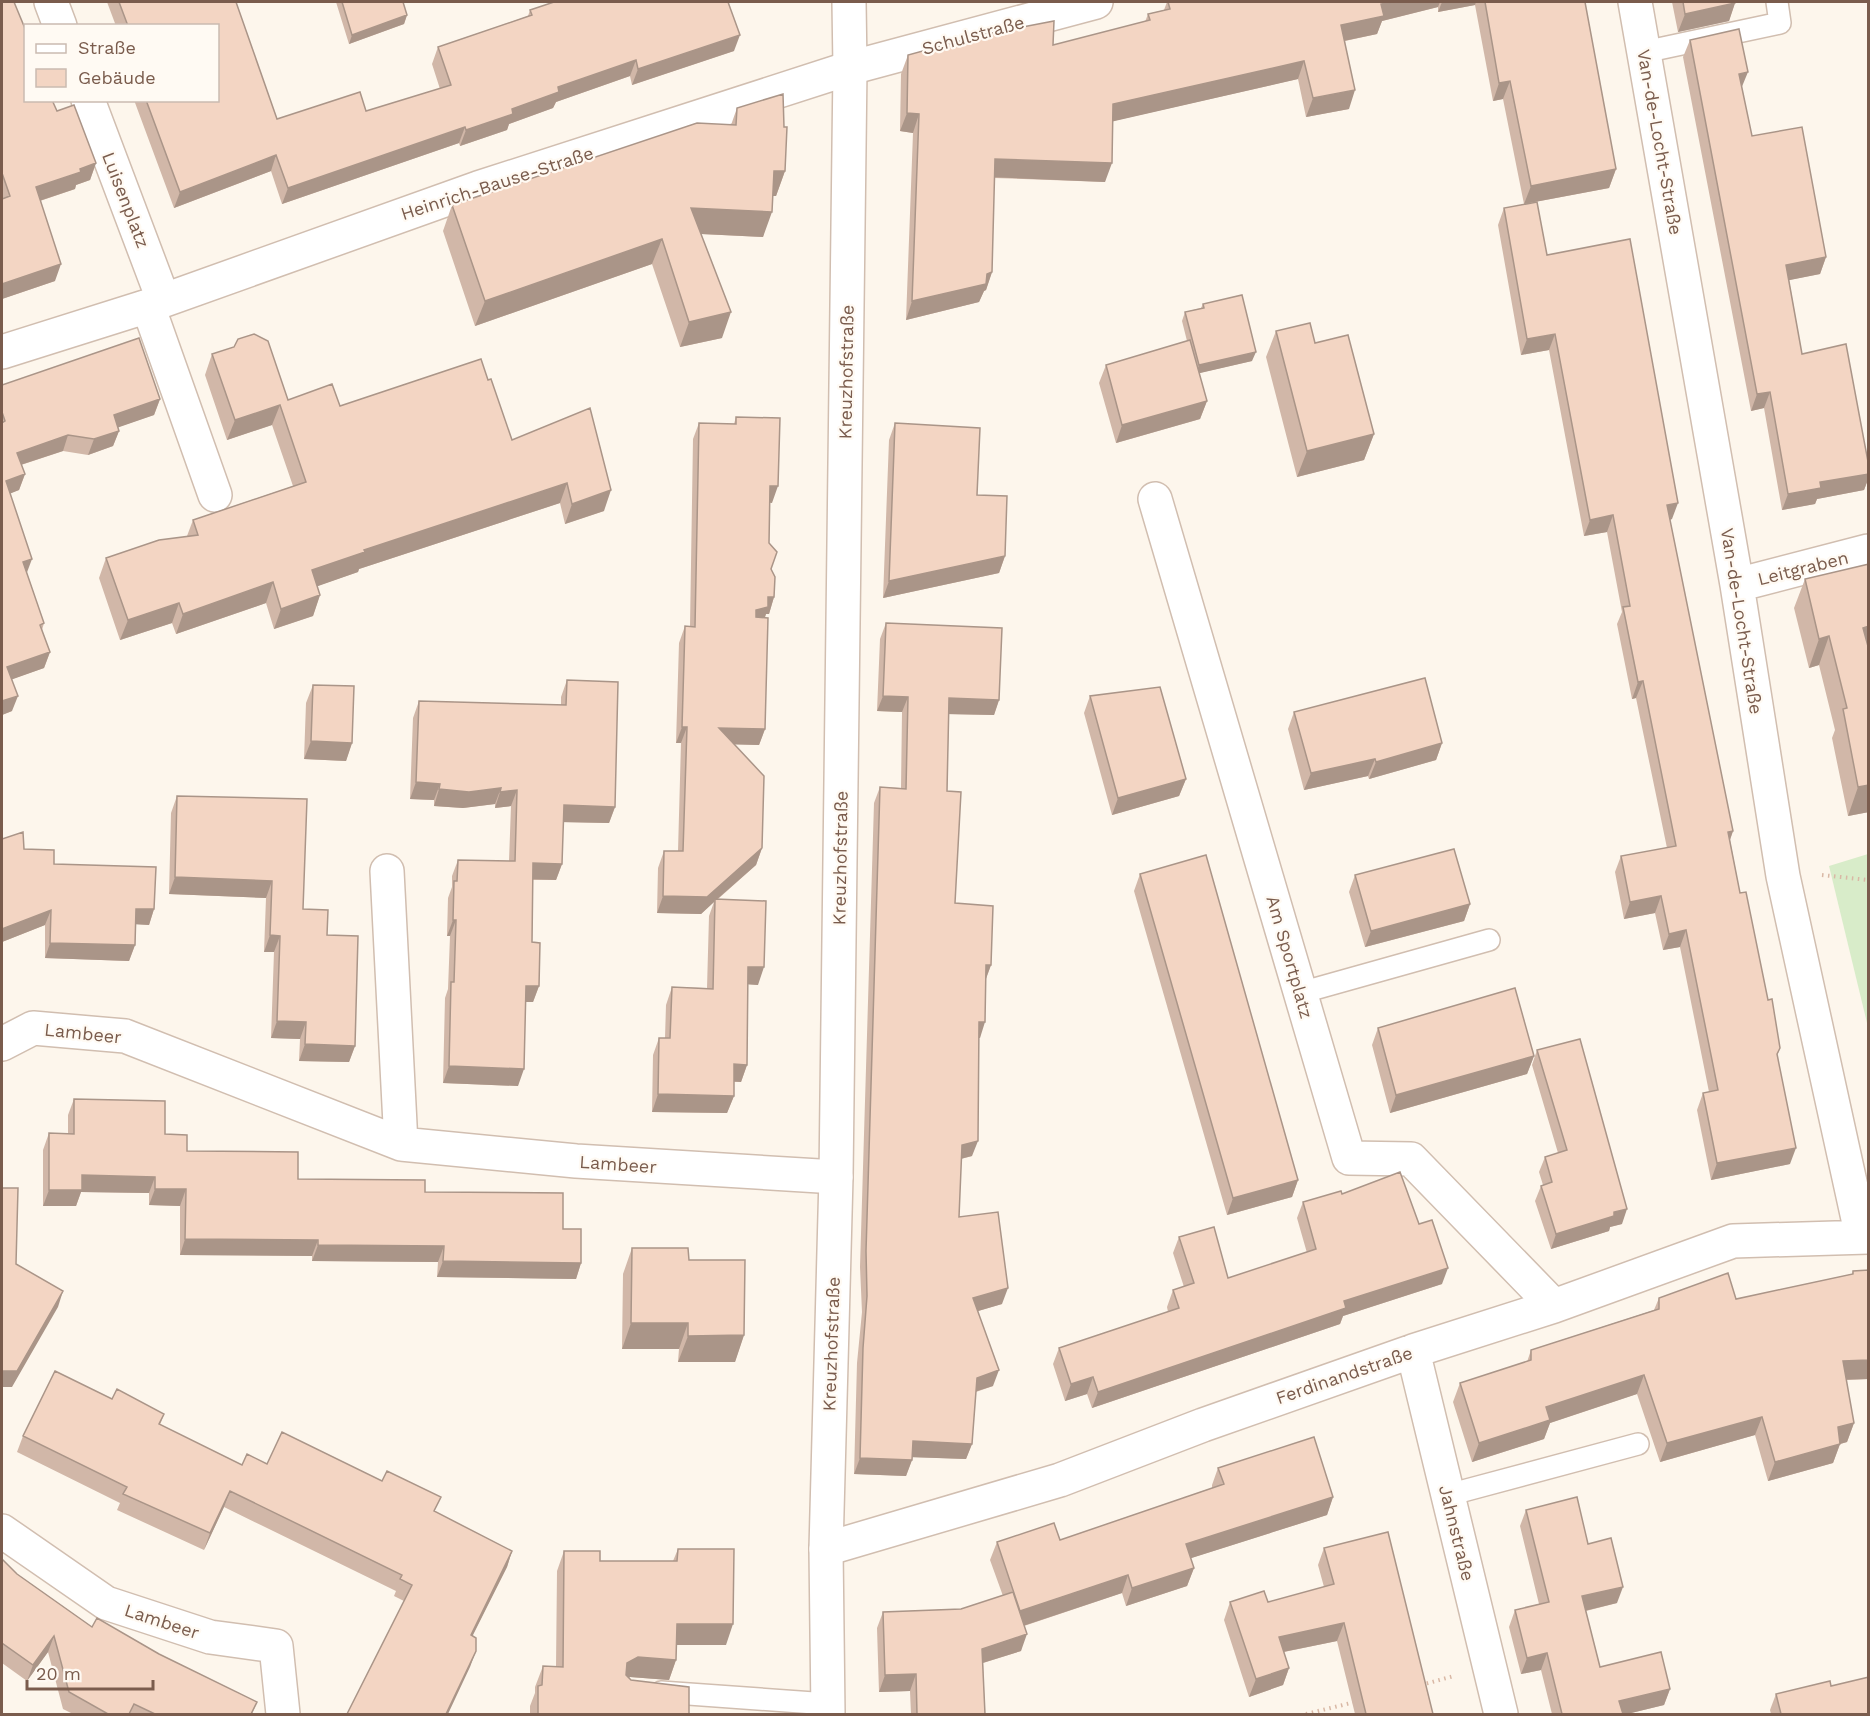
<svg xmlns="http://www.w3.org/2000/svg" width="1870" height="1716" viewBox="0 0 1870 1716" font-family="'Work Sans',sans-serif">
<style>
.green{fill:#d8ecc9}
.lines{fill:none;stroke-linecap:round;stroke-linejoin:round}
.service-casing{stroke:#d1beb0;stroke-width:24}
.minor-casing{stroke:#d1beb0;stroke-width:36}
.tertiary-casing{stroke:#d1beb0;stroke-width:36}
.path{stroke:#d9b8a5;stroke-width:4;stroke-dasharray:1.5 4.5;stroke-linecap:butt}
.service{stroke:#fff;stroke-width:21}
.minor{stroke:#fff;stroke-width:33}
.tertiary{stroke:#fff;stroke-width:33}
.wall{fill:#d1b7a8}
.shaded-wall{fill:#aa9588}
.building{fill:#f3d5c3;stroke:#aa9588;stroke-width:1.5}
.labels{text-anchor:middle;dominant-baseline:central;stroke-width:4.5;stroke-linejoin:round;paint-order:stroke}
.street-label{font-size:18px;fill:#7a5c4d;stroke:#fffaf3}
</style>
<rect width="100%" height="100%" fill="#fdf6ec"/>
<path class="green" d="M1868,854V1027L1829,866Z"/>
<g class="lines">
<defs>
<path id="service" d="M1644,52L1780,23L1777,2
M1300,993L1489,940
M1448,1495L1638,1444
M661,1692L828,1704"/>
<path id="minor" d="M51,2L60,26
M1635,2L1737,585L1783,876L1862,1237
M88,100L163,299
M148,306L215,495
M2,352L148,306L478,188L850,68L1096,2
M1155,499L1349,1158L1411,1159L1554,1306
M1737,585L1868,551
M387,871L401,1144
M2,1044L33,1028L125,1036L401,1144L576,1161L836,1177
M1413,1351L1501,1714
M2,1531L106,1603L210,1637L276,1646L283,1714
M826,1549L1060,1480L1203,1425L1413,1351L1554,1306L1733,1241L1868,1237"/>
<path id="tertiary" d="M828,1714L826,1549L836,1177L850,68L849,2"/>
</defs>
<use href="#service" class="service-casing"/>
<use href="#minor" class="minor-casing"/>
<use href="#tertiary" class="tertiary-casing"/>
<path class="path" d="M1822,875L1868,880
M1421,1685L1454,1676
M1306,1714L1355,1702"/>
<use href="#service" class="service"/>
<use href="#minor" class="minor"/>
<use href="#tertiary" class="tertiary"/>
</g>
<path class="wall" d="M2,2L57,111L96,163L90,180L76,185L75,189L40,201L55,281L2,299Z
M107,2H236L277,119L366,111L440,89L432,64L438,47L528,16L530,10L734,51L632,85L630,76L556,102L553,108L509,124L507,130L460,146L459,143L282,204L271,171L174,208L134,100H218V26H116Z
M336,2H403L407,15L404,24L349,44Z
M1167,2H1585L1616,169L1609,188L1524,204L1503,99L1493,101L1475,5L1438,12V7L1382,21L1377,34L1345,41L1349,109L1306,117L1298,79L1113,121L1105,182L994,178L992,272L986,290L984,291L979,302L906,320L913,133L900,131L901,74L908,55L1053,45L1145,22L1148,14L1164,10Z
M1672,2H1735V3L1729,21L1678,32Z
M1690,40L1742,88L1752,136L1826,257L1820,274L1789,280L1802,354L1869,467V477L1864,490L1817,499L1815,504L1782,510L1764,408L1751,411L1683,57Z
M737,108L784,127L785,171L776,196H773L763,237L701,234L722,338L680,347L652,264L475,326L443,231L452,205L731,125Z
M1504,208L1547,255L1672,519L1670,520L1733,831L1730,840L1740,893L1780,1048L1777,1056L1790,1164L1711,1180L1697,1110L1703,1093L1709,1092L1680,947L1663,950L1655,913L1624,919L1615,872L1621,856L1667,848L1636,698L1632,699L1617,624L1622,612L1607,532L1584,536L1549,350L1521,355L1498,225Z
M1203,304L1252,361L1199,373L1207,401L1200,419L1116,443L1099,383L1106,365L1187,341L1182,321L1185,312L1201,308Z
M1276,331L1315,343L1374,434L1364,460L1297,477L1266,357Z
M212,354L288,400L340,406L488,380L512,440L604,511L565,524L560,503L359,569L358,572L317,586L320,595L313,616L274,629L266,603L176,634L172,623L120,640L99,578L106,558L187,536L193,520L293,486L272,425L227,440L205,375Z
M2,385L160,399L154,415L118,427L119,431L113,446L88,455L63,451L21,465L25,474L19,490L10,493L27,573L44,623L42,630L50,652L44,668L12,679V711L2,715Z
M736,417L772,503L770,502L769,543L774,597L769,614H766L765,618V729L759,745L735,744L762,848L756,865L718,899L758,985L748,984L747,1065L741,1082H734V1096L727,1113L652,1112L653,1055L659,1038H665L666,1005L672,987L707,988L709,916L714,902L701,914L657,913L658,868L664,851H678L681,743H676L679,643L685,626L690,627L693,439L699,423L734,424Z
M895,423L977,495L1005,556L999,573L883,598L889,440Z
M1869,564V812L1848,816L1832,738L1835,730L1819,665L1809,668L1794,608L1805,579Z
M886,623L999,700L994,715L949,714L947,791L955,903L991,965L986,979L980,1038H979L972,1156L961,1159L959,1217L1002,1304L978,1311L993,1386L976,1392L972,1444L966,1459L912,1457V1460L906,1476L854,1474L857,1363L862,1312L860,1267L874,803L880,787L901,788L902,712L877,711L880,639Z
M567,680L615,807L609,823L563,822L562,864L556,880H533L532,942L539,986L533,1002H526L518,1086L443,1083L445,998L448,989L450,936H447L448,898L452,887V876L458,860L509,861L511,806L495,808V804L463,808L434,806V800L410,799L413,718L419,701L561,705V697Z
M313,685L352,743L346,761L304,759L306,703Z
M1090,696L1186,779L1179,796L1112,815L1084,713Z
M1294,712L1442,743L1436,760L1369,779L1368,776L1304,790L1288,729Z
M177,796L303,909L327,935L355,1046L349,1062L299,1061L300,1039L271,1038L274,952H264L266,898L169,894L171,813Z
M2,839L24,849L54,864L154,909L149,925L136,924L135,945L129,961L45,958V925L2,942Z
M1140,874L1298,1180L1292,1197L1227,1215L1134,891Z
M1355,875L1470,904L1464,921L1365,947L1349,892Z
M1378,1028L1534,1056L1527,1074L1390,1113L1372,1045Z
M1537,1050L1622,1224L1610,1227L1609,1231L1551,1249L1535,1201L1541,1186L1543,1185L1539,1172L1545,1157L1558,1153L1532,1065Z
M74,1099L165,1134L187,1151L298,1179L425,1192L563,1229L581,1263L576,1279L437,1277L438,1262L312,1261V1256L180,1255V1206L149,1205V1193L81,1192L76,1206H43V1150L49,1133L68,1134V1115Z
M1342,1194L1419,1224L1442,1284L1343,1316L1340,1324L1092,1408L1087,1394L1065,1401L1053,1364L1059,1348L1168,1312L1167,1307L1173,1290L1184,1287L1173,1253L1179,1237L1228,1278L1307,1253L1297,1218L1303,1202Z
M632,1248L689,1260L744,1335L735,1362H678L679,1349H622L623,1274Z
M1869,1270V1379L1846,1380L1854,1423L1847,1442L1840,1444L1833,1463L1768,1481L1755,1435L1660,1462L1637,1394L1550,1423L1544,1439L1472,1462L1453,1402L1460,1383L1527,1362L1531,1350L1654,1310L1659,1298L1736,1299L1852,1274L1853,1271Z
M112,1399L164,1414L160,1425L242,1465L267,1464L436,1512L512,1551L507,1567L472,1636L470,1667L404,1601L394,1596L396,1591L224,1507L204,1550L117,1510L120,1503L17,1452L23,1436Z
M1218,1468L1333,1497L1327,1515L1191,1558L1194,1568L1187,1586L1126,1606L1122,1593L1024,1626L1021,1651L983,1663L985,1714H911L910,1691L879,1692L877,1628L883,1612L961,1609L1003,1596L990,1560L997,1542L1060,1540L1212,1488V1485Z
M1526,1510L1588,1544L1617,1603L1586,1611L1600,1667L1670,1689L1664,1705L1627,1714H1552L1541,1670L1521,1674L1509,1627L1515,1610L1539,1604L1520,1526Z
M1324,1548L1433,1714H1355L1337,1641L1284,1652L1289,1668L1283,1685L1249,1697L1224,1620L1230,1602H1268L1324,1587L1318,1565Z
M678,1549L726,1645H676V1660L669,1680L630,1677L629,1678L631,1680L689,1714H530V1706L535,1693V1687L543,1666L556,1667L557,1571L564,1551L600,1561H673Z
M2,1559L17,1574L92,1627L159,1654L257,1702L252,1714H73L63,1709L48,1652L27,1681L2,1663Z
M1831,1686L1869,1714H1771L1770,1710L1776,1694Z"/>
<path class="shaded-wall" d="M1392,2H1440L1438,7L1382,21L1377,34L1334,43L1341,25L1381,4Z
M1442,2H1476L1475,5L1438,12Z
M1735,3L1729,21L1678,32L1685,14Z
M407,15L404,24L349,44L352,35Z
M740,35L734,51L632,85L638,69Z
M636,60L630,76L556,102L553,108L509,124L507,130L460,146L466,130L558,87Z
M1304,61L1298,79L1106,123L1113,104Z
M1748,72L1741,89L1739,74Z
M1510,81L1503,99L1493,101L1499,83Z
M1355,90L1349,109L1306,117L1313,98Z
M907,113L919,114L913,133L900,131Z
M465,127L459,143L282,204L288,188Z
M276,155L271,171L174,208L180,192Z
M995,159L1112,163L1105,182L988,177Z
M96,163L90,180L76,185L75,189L30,204L36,187Z
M1616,169L1609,188L1524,204L1531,186Z
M774,171H785L776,196H765Z
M691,208L772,212L763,237L681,233Z
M662,239L652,264L475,326L485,301Z
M1826,257L1820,274L1780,282L1786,265Z
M61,264L55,281L2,299V284Z
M992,272L986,290L984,291L979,302L906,320L912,301Z
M731,312L722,338L680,347L689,322Z
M1555,334L1549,350L1521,355L1527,339Z
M1256,352L1252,361L1196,374L1199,365Z
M1770,392L1764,408L1751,411L1757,394Z
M160,399L154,415L108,431L114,415Z
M1207,401L1200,419L1116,443L1122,425Z
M280,405L272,425L227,440L235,420Z
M119,431L113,446L88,455L94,439Z
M1374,434L1364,460L1297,477L1307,451Z
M68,435L63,451L11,468L17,453Z
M25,474L19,490L2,497L6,481Z
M1869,474V477L1864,490L1817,499L1815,504L1782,510L1788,494L1820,482Z
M567,483L560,503L359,569L358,572L304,591L312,570L364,550Z
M770,486H778L772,503L764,502Z
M611,490L604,511L565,524L572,504Z
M1678,503L1672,519L1661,522L1667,505Z
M1613,515L1607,532L1584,536L1590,520Z
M1005,556L999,573L883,598L889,581Z
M32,559L26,575L23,562Z
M273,582L266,603L176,634L183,614Z
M320,595L313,616L274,629L281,609Z
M768,597H774L769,614H766L762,624L750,627L756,610Z
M179,603L172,623L120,640L128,620Z
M1869,626V653L1863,628Z
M1829,636L1819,665L1809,668L1819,639Z
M50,652L44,668L2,683L7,667Z
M1643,681L1636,698L1632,699L1638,682Z
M18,696L12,711L2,715V701Z
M883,696L908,697L902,712L877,711Z
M949,698L999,700L994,715L944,714Z
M682,727H687L681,743H676Z
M719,728L765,729L759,745L713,744Z
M311,741L352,743L346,761L304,759Z
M1442,743L1436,760L1369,779L1376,762Z
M1375,759L1368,776L1304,790L1311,773Z
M1186,779L1179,796L1112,815L1118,798Z
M416,782L440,784L434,800L410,799Z
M1869,785V812L1848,816L1858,787Z
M501,788L495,804L463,808L434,806L439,789Z
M517,790L511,806L495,808L500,792Z
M564,805L615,807L609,823L558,822Z
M1733,831L1727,848L1728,832Z
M762,848L756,865L715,901V899L714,902L701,914L657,913L663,896Z
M533,863L562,864L556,880L527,879Z
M175,877L272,881L266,898L169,894Z
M1661,896L1655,913L1624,919L1630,902Z
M1470,904L1464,921L1365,947L1371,931Z
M136,909H154L149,925L131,924Z
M51,910L45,925L2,942V929Z
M453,920H456L450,936H447Z
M1686,930L1680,947L1663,950L1669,934Z
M270,935L280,936L274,952H264Z
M50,943L135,945L129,961L45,958Z
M986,965H991L985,981Z
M748,967H764L758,985L742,984Z
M526,986H539L533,1002H520Z
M277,1021L306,1022L300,1039L271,1038Z
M979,1022H985L980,1038H973Z
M305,1044L355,1046L349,1062L299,1061Z
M1534,1056L1527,1074L1390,1113L1396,1095Z
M734,1064L747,1065L741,1082L728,1081Z
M449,1066L524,1069L518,1086L443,1083Z
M658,1094L734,1096L727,1113L652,1112Z
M978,1141L972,1156L956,1160L962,1145Z
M1796,1148L1790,1164L1711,1180L1717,1163Z
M82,1175L155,1177L149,1193L81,1192L76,1206H43L49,1190Z
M1298,1180L1292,1197L1227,1215L1233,1198Z
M155,1189H186L180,1206L149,1205Z
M1627,1209L1622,1224L1610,1227L1609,1231L1551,1249L1556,1234L1614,1212Z
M185,1239L318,1240L312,1256L180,1255Z
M318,1245L444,1246L438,1262L312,1261Z
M443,1261L581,1263L576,1279L437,1277Z
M1448,1268L1442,1284L1343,1316L1340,1324L1092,1408L1098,1392L1344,1301Z
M1008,1288L1002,1304L968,1314L973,1298Z
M63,1291L58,1307L12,1387H2V1371Z
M631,1323H688L679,1349H622Z
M744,1335L735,1362H678L688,1336Z
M1869,1360V1379L1836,1380L1843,1361Z
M999,1370L993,1386L971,1393L977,1378Z
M1644,1375L1637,1394L1550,1423L1544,1439L1472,1462L1479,1443L1546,1407Z
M1093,1377L1087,1394L1065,1401L1071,1384Z
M1762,1417L1755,1435L1660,1462L1667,1443Z
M1854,1423L1847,1442L1840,1444L1833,1463L1768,1481L1775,1462L1838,1427Z
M913,1441L972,1444L966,1459L907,1457Z
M860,1458L912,1460L906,1476L854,1474Z
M230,1491L224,1507L204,1550L210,1533Z
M1333,1497L1327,1515L1179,1562L1186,1544Z
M512,1551L507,1567L465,1651L471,1635Z
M1194,1568L1187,1586L1126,1606L1132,1588Z
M1128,1575L1122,1593L1014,1629L1020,1611Z
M1623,1587L1617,1603L1576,1613L1582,1596Z
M1344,1623L1337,1641L1273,1654L1279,1637Z
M677,1624H733L726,1645H669Z
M1027,1634L1021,1651L976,1665L982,1649Z
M54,1636L48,1652L27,1681L33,1665Z
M476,1651L470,1667L448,1714H446Z
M1547,1653L1541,1670L1521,1674L1527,1658Z
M638,1657L676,1660L669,1680L630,1677L619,1683L627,1663Z
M1289,1668L1283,1685L1249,1697L1256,1679Z
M916,1674L910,1691L879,1692L885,1675Z
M1670,1689L1664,1705L1627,1714H1615L1619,1701Z"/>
<path class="building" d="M2,2H14L26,31V100H52L57,111L74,105L96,163L80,169L81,172L36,187L61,264L2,284V199L10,196L2,173Z
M119,2H236L277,119L360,92L366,111L451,85L438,47L532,15L530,10L554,2H728L740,35L638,69L636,60L558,87L559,92L512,109L513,114L466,130L465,127L288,188L276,155L180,192L146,100H218V26H128Z
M342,2H403L407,15L352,35Z
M1168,2H1392L1381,4L1384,16L1341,25L1355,90L1313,98L1304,61L1113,104L1112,163L995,159L992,272L987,274L986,284L912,301L919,114L907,113L908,55L981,35L1054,21L1053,45L1150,20L1148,14L1170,9Z
M1485,2H1585L1616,169L1531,186L1510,81L1499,83Z
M1683,2H1735V3L1685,14Z
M1739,29L1748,72L1739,74L1752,136L1802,127L1826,257L1786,265L1802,354L1846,344L1869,467V474L1820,482L1821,488L1788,494L1770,392L1757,394L1690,40Z
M783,94L784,127H787L785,171H774L772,212L691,208L731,312L689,322L662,239L485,301L452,205L697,123L736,125L737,108Z
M1537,202L1547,255L1630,239L1678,503L1667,505L1733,831L1728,832L1740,893L1746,892L1768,1000L1772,999L1780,1048L1777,1054L1796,1148L1717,1163L1703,1093L1718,1090L1686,930L1669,934L1661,896L1630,902L1621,856L1676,846L1643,681L1638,682L1623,607L1630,606L1613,515L1590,520L1555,334L1527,339L1504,208Z
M1242,295L1256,352L1199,365L1185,312L1204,308L1203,304Z
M1310,323L1315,343L1348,335L1374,434L1307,451L1276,331Z
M254,334L268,341L288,400L332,384L340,406L481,359L488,380L491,379L512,440L590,408L611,490L572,504L567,483L364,550L365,552L312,570L320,595L281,609L273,582L183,614L179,603L128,620L106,558L159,540L198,535L193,520L306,482L280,405L235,420L212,354L234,347L238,339Z
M139,338L160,399L114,415L119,431L94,439L68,435L17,453L25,474L6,481L32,559L23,562L44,623L40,625L50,652L7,667L18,696L2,701V423L5,421L2,412V385Z
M1190,340L1207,401L1122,425L1106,365Z
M736,417L780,418L778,486H770L769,543L777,552L771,569L775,577L774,597H768V607L756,610V617L768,618L765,729L719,728L764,776L762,848L707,897L663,896L664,851H683L687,727H682L685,626L695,627L699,423L736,424Z
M895,423L980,428L977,495L1007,496L1005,556L889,581Z
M1869,564V626L1863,628L1869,650V785L1858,787L1843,709L1847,708L1829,636L1819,639L1805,579Z
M886,623L1002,628L999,700L949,698L947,791L961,792L955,903L993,906L991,965H986L985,1022H979L978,1141L962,1145L959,1217L998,1212L1008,1288L973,1298L999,1370L977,1378L972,1444L913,1441L912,1460L860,1458L863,1348L867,1296L866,1251L880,787L906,789L908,697L883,696Z
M1425,678L1442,743L1376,762L1375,759L1311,773L1294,712Z
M567,680L618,682L615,807L564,805L562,864L533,863L532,942L540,943L539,986H526L524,1069L449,1066L451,982H454L456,920H453L454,881H457L458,860L515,861L517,790L500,792L501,788L469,792L439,789L440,784L416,782L419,701L566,705Z
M313,685L354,686L352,743L311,741Z
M1160,687L1186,779L1118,798L1090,696Z
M177,796L307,799L303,909L328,910L327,935L358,936L355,1046L305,1044L306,1022L277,1021L280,936L270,935L272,881L175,877Z
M23,832L24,849L54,850V864L156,867L154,909H136L135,945L50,943L51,910L2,929V839Z
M1454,849L1470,904L1371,931L1355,875Z
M1206,855L1298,1180L1233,1198L1140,874Z
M715,899L766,901L764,967H748L747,1065L734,1064V1096L658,1094L659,1038H670L672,987L713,989Z
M1515,988L1534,1056L1396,1095L1378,1028Z
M1580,1039L1627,1209L1614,1212V1216L1556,1234L1541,1186L1552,1182L1545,1157L1567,1150L1537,1050Z
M74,1099L165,1101V1134L187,1135V1151L298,1152V1179L425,1180V1192L563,1193V1229H581V1263L443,1261L444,1246L318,1245V1240L185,1239L186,1189H155V1177L82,1175V1190H49V1133L74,1134Z
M1400,1172L1419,1224L1432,1220L1448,1268L1344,1301L1346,1308L1098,1392L1093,1377L1071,1384L1059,1348L1179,1308L1173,1290L1194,1283L1179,1237L1214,1227L1228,1278L1316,1249L1303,1202L1341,1191L1342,1194Z
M2,1188H18L16,1264L63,1291L17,1371H2Z
M632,1248H688L689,1260H745L744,1335L688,1336V1323H631Z
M1869,1270V1360L1843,1361L1854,1423L1838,1427L1840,1444L1775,1462L1762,1417L1667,1443L1644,1375L1546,1407L1550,1420L1479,1443L1460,1383L1531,1360V1350L1659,1309V1298L1728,1273L1736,1299L1853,1274V1271Z
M55,1371L112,1399L117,1389L164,1414L159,1424L242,1465L247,1454L267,1464L282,1432L382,1481L387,1471L441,1497L434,1511L512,1551L471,1635L476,1638V1651L446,1714H347L412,1585L400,1579L402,1575L230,1491L210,1533L123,1494L127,1487L23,1436Z
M1314,1437L1333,1497L1186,1544L1194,1568L1132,1588L1128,1575L1020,1611L997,1542L1054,1523L1060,1540L1224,1484L1218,1468Z
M1577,1497L1588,1544L1611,1538L1623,1587L1582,1596L1600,1667L1661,1652L1670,1689L1619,1701L1623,1714H1562L1547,1653L1527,1658L1515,1610L1549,1602L1526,1510Z
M1388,1532L1433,1714H1366L1344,1623L1279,1637L1289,1668L1256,1679L1230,1602L1264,1591L1268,1602L1334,1584L1324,1548Z
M678,1549H734L733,1624H677L676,1660L638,1657L627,1663L626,1675L631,1680L689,1687V1714H538V1686L542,1685L543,1666L563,1667L564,1551H600V1561H677Z
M2,1559L17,1574L92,1627L97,1618L159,1654L257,1702L251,1714H155L134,1704L129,1714H108L69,1692L54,1636L33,1665L2,1643Z
M1013,1592L1027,1634L982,1649L985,1714H917L916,1674L885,1675L883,1612L961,1609Z
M1869,1677V1714H1781L1776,1694L1830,1681L1831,1686Z"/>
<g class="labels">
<g class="street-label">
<text transform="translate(973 35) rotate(-15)">Schulstraße</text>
<text transform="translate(1660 142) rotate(80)">Van-de-Locht-Straße</text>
<text transform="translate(497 183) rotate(-18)">Heinrich-Bause-Straße</text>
<text transform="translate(126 200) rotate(69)">Luisenplatz</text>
<text transform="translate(846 372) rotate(-89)">Kreuzhofstraße</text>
<text transform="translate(1803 568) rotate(-14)">Leitgraben</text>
<text transform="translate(1742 621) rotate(81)">Van-de-Locht-Straße</text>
<text transform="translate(840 858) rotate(-89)">Kreuzhofstraße</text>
<text transform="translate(1290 957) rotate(74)">Am Sportplatz</text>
<text transform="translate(83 1033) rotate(6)">Lambeer</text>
<text transform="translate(618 1164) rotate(4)">Lambeer</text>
<text transform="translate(831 1344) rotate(-88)">Kreuzhofstraße</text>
<text transform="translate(1344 1375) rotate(-19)">Ferdinandstraße</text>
<text transform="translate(1457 1533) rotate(76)">Jahnstraße</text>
<text transform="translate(162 1621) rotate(18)">Lambeer</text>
</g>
</g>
<rect width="1870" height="1716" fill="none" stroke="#7a5c4d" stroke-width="6"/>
<rect x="24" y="24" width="195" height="78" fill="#fffaf3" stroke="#cabbb1" stroke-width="1.5"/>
<rect x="36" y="44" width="30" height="9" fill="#ffffff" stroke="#cabbb1" stroke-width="1.5"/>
<text x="78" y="54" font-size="18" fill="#7a5c4d">Straße</text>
<rect x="36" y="69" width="30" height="18" fill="#f3d5c3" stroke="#cabbb1" stroke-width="1.5"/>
<text x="78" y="84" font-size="18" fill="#7a5c4d">Gebäude</text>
<path d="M27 1680v9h126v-9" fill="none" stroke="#7a5c4d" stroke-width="3"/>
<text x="36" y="1680" font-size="18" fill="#7a5c4d" stroke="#fffaf3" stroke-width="4.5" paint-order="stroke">20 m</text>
</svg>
